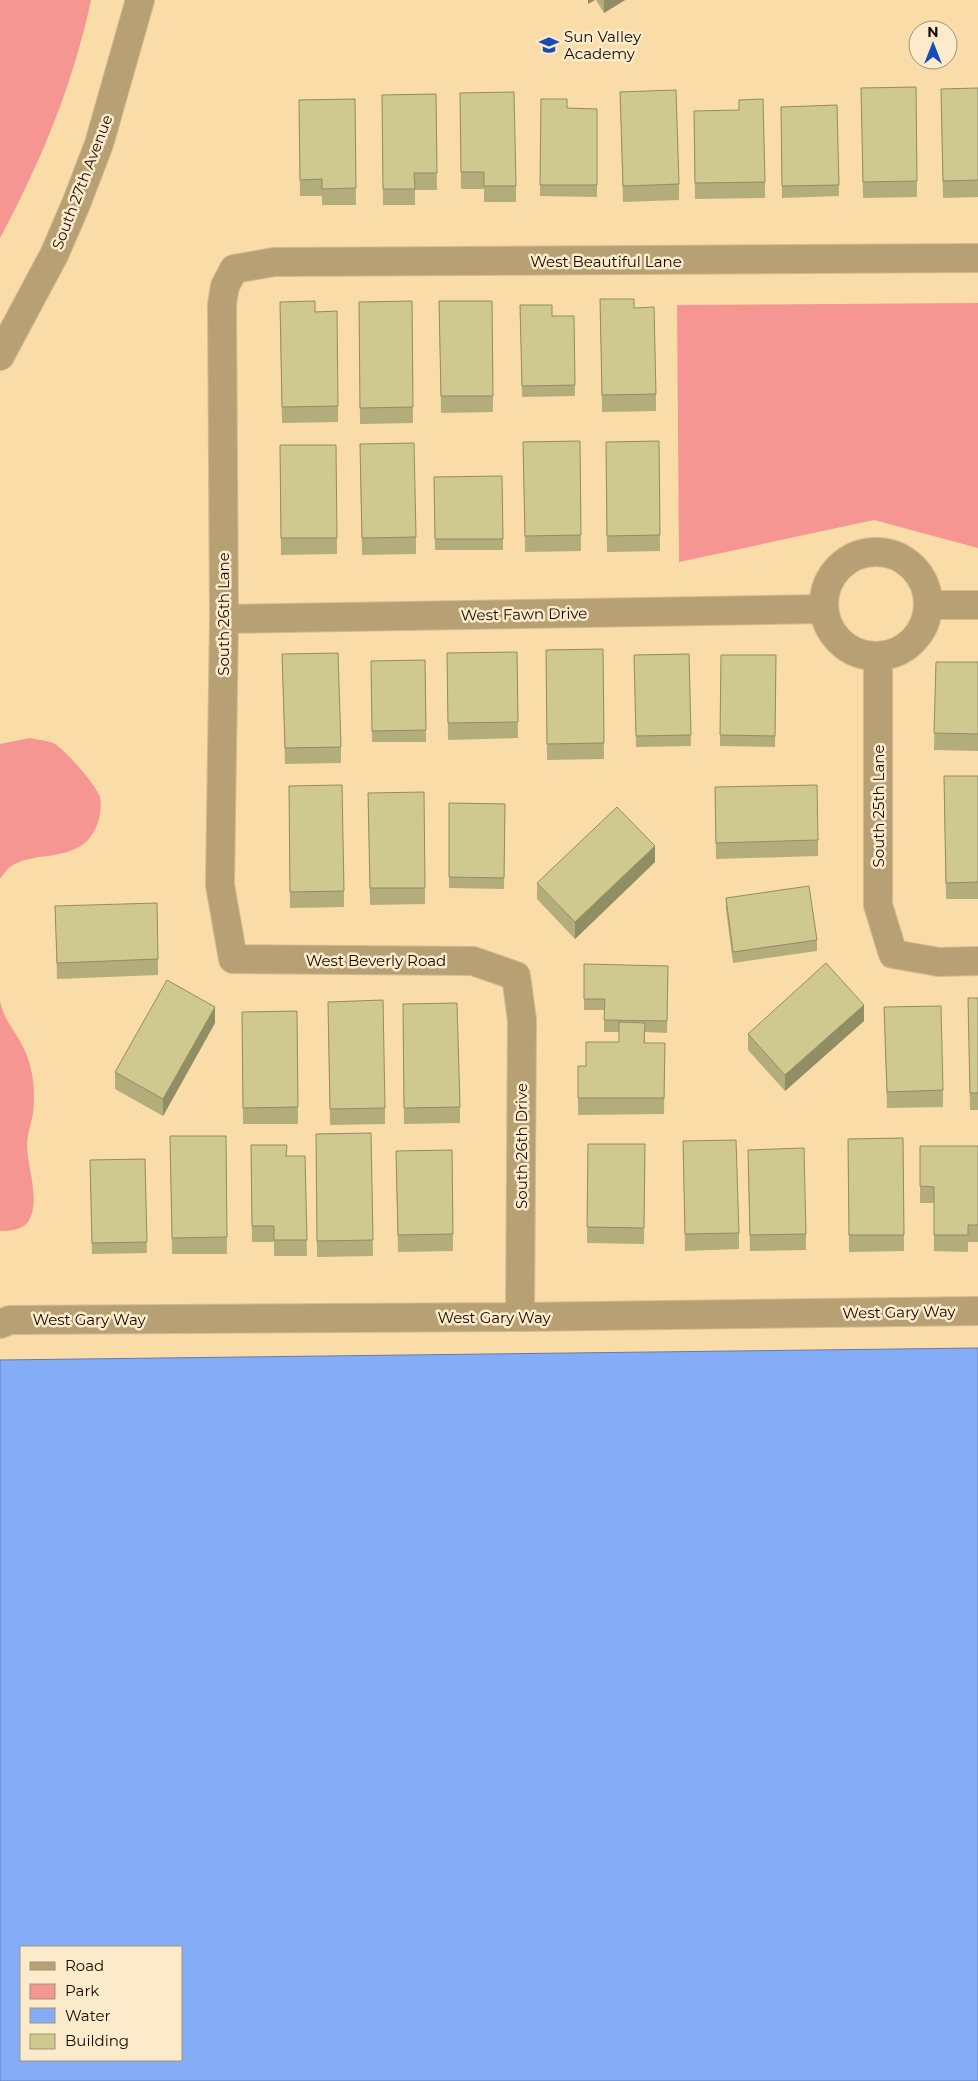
<svg xmlns="http://www.w3.org/2000/svg" width="978" height="2081" viewBox="0 0 978 2081" font-family="Montserrat,sans-serif">
<style>
.green{fill:#f59693}
.water{fill:#85adf7;stroke:#637cad;fill-rule:evenodd}
.lines{fill:none;stroke-linecap:round;stroke-linejoin:round}
.minor-casing{stroke:#d4ba8c;stroke-width:30}
.tertiary-casing{stroke:#d4ba8c;stroke-width:30}
.minor{stroke:#b8a075;stroke-width:28}
.tertiary{stroke:#b8a075;stroke-width:28}
.wall{fill:#b2ad7b}
.shaded-wall{fill:#918d64}
.building{fill:#cfc98f;stroke:#918d64}
.labels{text-anchor:middle;dominant-baseline:central;stroke-width:5;stroke-linejoin:round;paint-order:stroke}
.poi-label{font-size:15px;fill:#140a00;stroke:#fcebcb;text-anchor:start}
.street-label{font-size:15px;fill:#140a00;stroke:#fcebcb}
</style>
<rect width="100%" height="100%" fill="#f9dca7"/>
<path class="green" d="M0,0H91C73,84 41,162 0,238Z
M978,303V548L874,520L679,562L677,305Z
M30,738C37,740 46,740 53,743C63,747 97,786 100,797C103,811 97,833 85,843C62,861 30,852 10,867C6,870 3,875 0,879V744Z
M0,1001C4,1023 22,1038 28,1059C34,1075 35,1096 33,1113C31,1124 27,1135 27,1147C28,1169 41,1203 28,1222C22,1230 10,1231 0,1231Z"/>
<path class="water" d="M978,1348V2081H0V1360ZM21,1947H181V2060H21Z"/>
<g class="lines">
<defs>
<path id="minor" d="M824 604a52 52 0 1 1 104 0a52 52 0 1 1-104 0Z
M929,605H978
M224,619L824,609
M878,656V905L893,954L939,962L978,961
M520,1317L522,1020L516,976L473,961L233,959L220,885L224,619L222,304L225,286L234,269L274,262L978,258
M0,1324L10,1320L520,1317L978,1311"/>
<path id="tertiary" d="M0,356L54,255L76,204L99,144L140,0"/>
</defs>
<use href="#minor" class="minor-casing"/>
<use href="#tertiary" class="tertiary-casing"/>
<use href="#minor" class="minor"/>
<use href="#tertiary" class="tertiary"/>
</g>
<path class="wall" d="M596,0H625L604,13Z
M916,87L917,197L863,198L861,88Z
M978,88V197L943,198L941,105Z
M620,92L679,184V200L623,202Z
M460,93L516,186V202H484V189H461Z
M436,94L437,190H415V205H383L382,95Z
M355,99L356,205H322V196H300L299,100Z
M541,99L567,108L597,109V197L540,196Z
M837,105L839,196L782,198L781,107Z
M694,111L765,182V198L695,199Z
M600,299L634,308L656,394V411L602,412Z
M412,301L413,423L360,424L359,302Z
M439,301H492L493,412L441,413Z
M520,305L552,316H574L575,396L522,397Z
M315,312L338,406V422L282,423L280,318Z
M580,441L581,551L525,552L523,442Z
M659,441L660,551L607,552L606,442Z
M280,445L337,538V554L281,555Z
M360,461L416,537V554L362,555Z
M434,477L503,539V550H435Z
M603,649L604,759L547,760L546,650Z
M517,652L518,738L448,740L447,653Z
M282,654L341,747V763L285,764Z
M689,654L691,746L636,747L634,655Z
M721,655H776L775,747L720,746Z
M425,660L426,742H372L371,661Z
M936,662H978V751L934,750Z
M978,776V899H946L944,793Z
M289,786L344,891V907L290,908Z
M715,787L818,840V856L716,859Z
M368,793L425,888V904L370,905Z
M449,803L505,804L504,889L449,888Z
M655,862L575,939L537,899V883Z
M726,898L817,940V951L733,963L726,910Z
M55,906L158,959V975L57,979Z
M668,966L667,1033L645,1032V1043H665L664,1114L578,1115V1066H586L619,1042V1032H604V1010H584V999Z
M968,998H978V1110H970Z
M403,1004L460,1107V1123L404,1124Z
M884,1007L943,1090V1107L887,1108Z
M297,1011L298,1124H243L242,1012Z
M328,1018L385,1108V1124L330,1125Z
M864,1021L785,1091L748,1050V1034Z
M215,1023L163,1116L115,1089V1072Z
M371,1133L373,1256L317,1257L316,1134Z
M170,1136H226L227,1254H172Z
M903,1138L904,1251L849,1252L848,1139Z
M683,1141L739,1233V1249L685,1251Z
M588,1144H645L644,1244L587,1243Z
M251,1145L287,1156H305L307,1256H274V1242H252Z
M920,1146H978V1242H968V1252L934,1251V1203H920Z
M452,1150L453,1251L398,1252L396,1168Z
M145,1159L147,1253L92,1254L90,1160Z
M748,1166L806,1234V1250L750,1251Z"/>
<path class="shaded-wall" d="M588,0H595L588,4Z
M604,0H625L604,13Z
M655,846V862L575,939V922Z
M864,1005V1021L785,1091V1075Z
M215,1007V1023L163,1116V1099Z"/>
<path class="building" d="M916,87L917,181L863,182L861,88Z
M978,88V180L943,181L941,89Z
M676,90L679,184L623,186L620,92Z
M514,92L516,186H484V172H461L460,93Z
M436,94L437,173H414L415,189H383L382,95Z
M355,99L356,188L322,189V179L300,180L299,100Z
M541,99H567V108L597,109V185H540Z
M763,99L765,182L695,183L694,111L739,110V100Z
M837,105L839,185L782,186L781,107Z
M600,299H634V308L654,307L656,394L602,395Z
M315,301V312L337,311L338,406L282,407L280,302Z
M412,301L413,407L360,408L359,302Z
M439,301H492L493,396H441Z
M520,305H552V316H574L575,385L522,386Z
M580,441L581,535L525,536L523,442Z
M659,441L660,535L607,536L606,442Z
M414,443L416,537L362,538L360,444Z
M280,445H336L337,538H281Z
M502,476L503,539H435L434,477Z
M603,649L604,743L547,744L546,650Z
M517,652L518,722L448,723L447,653Z
M338,653L341,747L285,748L282,654Z
M689,654L691,735L636,736L634,655Z
M721,655H776L775,736L720,735Z
M425,660L426,730L372,731L371,661Z
M936,662H978V734L934,733Z
M944,776H978V882L946,883Z
M342,785L344,891L290,892L289,786Z
M817,785L818,840L716,843L715,787Z
M424,792L425,888H370L368,793Z
M449,803L505,804L504,878L449,877Z
M617,807L655,846L575,922L537,883Z
M809,886L817,940L733,952L726,898Z
M157,903L158,959L57,963L55,906Z
M826,963L864,1005L785,1075L748,1034Z
M584,964L668,966L667,1021L604,1020L605,999H584Z
M167,980L215,1007L163,1099L115,1072Z
M968,998H978V1093H970Z
M383,1000L385,1108L330,1109L328,1002Z
M457,1003L460,1107L404,1108L403,1004Z
M941,1006L943,1090L887,1092L884,1007Z
M297,1011L298,1107L243,1108L242,1012Z
M619,1022L645,1023L644,1043H665L664,1098H578V1066H586V1042H619Z
M371,1133L373,1240L317,1241L316,1134Z
M170,1136H226L227,1237L172,1238Z
M903,1138L904,1235H849L848,1139Z
M736,1140L739,1233L685,1234L683,1141Z
M588,1144H645L644,1228L587,1227Z
M251,1145H287L286,1156H305L307,1240H274V1226H252Z
M920,1146H978V1225H968V1235H934V1187L920,1186Z
M804,1148L806,1234L750,1235L748,1150Z
M452,1150L453,1234L398,1235L396,1151Z
M145,1159L147,1242L92,1243L90,1160Z"/>
<defs>
<symbol id="school-bare" viewBox="-9 -9 18 18"><path d="M0-5L7-2L0 1L-7-2ZM-4 1L0 2.5L4 1V4Q0 6-4 4Z" fill="#164cb8" stroke="#fcebcb" stroke-width="2.5" paint-order="stroke"/></symbol>
</defs>
<g fill-rule="evenodd">
<use href="#school-bare" x="535" y="31" width="28" height="28"/>
</g>
<g class="labels">
<g class="poi-label">
<text x="564" y="36">Sun Valley<tspan x="564" dy="17">Academy</tspan></text>
</g>
<g class="street-label">
<text transform="translate(82 182) rotate(-69)">South 27th Avenue</text>
<text x="606" y="261">West Beautiful Lane</text>
<text transform="translate(223 614) rotate(-90)">South 26th Lane</text>
<text transform="translate(524 614) rotate(-1)">West Fawn Drive</text>
<text transform="translate(878 806) rotate(-90)">South 25th Lane</text>
<text x="376" y="960">West Beverly Road</text>
<text transform="translate(521 1146) rotate(-90)">South 26th Drive</text>
<text transform="translate(899 1312) rotate(-1)">West Gary Way</text>
<text x="494" y="1317">West Gary Way</text>
<text x="89" y="1319">West Gary Way</text>
</g>
</g>
<rect x="20" y="1946" width="162" height="115" fill="#fcebcb" stroke="#9f917a"/>
<rect x="30" y="1962" width="25" height="8" fill="#b8a075" stroke="#9f917a"/>
<text x="65" y="1971" font-size="15" fill="#140a00">Road</text>
<rect x="30" y="1984" width="25" height="15" fill="#f59693" stroke="#9f917a"/>
<text x="65" y="1996" font-size="15" fill="#140a00">Park</text>
<rect x="30" y="2008" width="25" height="15" fill="#85adf7" stroke="#9f917a"/>
<text x="65" y="2021" font-size="15" fill="#140a00">Water</text>
<rect x="30" y="2034" width="25" height="15" fill="#cfc98f" stroke="#9f917a"/>
<text x="65" y="2046" font-size="15" fill="#140a00">Building</text>
<g transform="translate(933 45)"><circle r="24" fill="#fcebcb" stroke="#9f917a"/>
<path d="M0-4L9 19L0 12L-9 19Z" fill="#164cb8"/>
<text y="-8" font-size="14" font-weight="bold" text-anchor="middle" fill="#140a00">N</text>
</g>
</svg>
